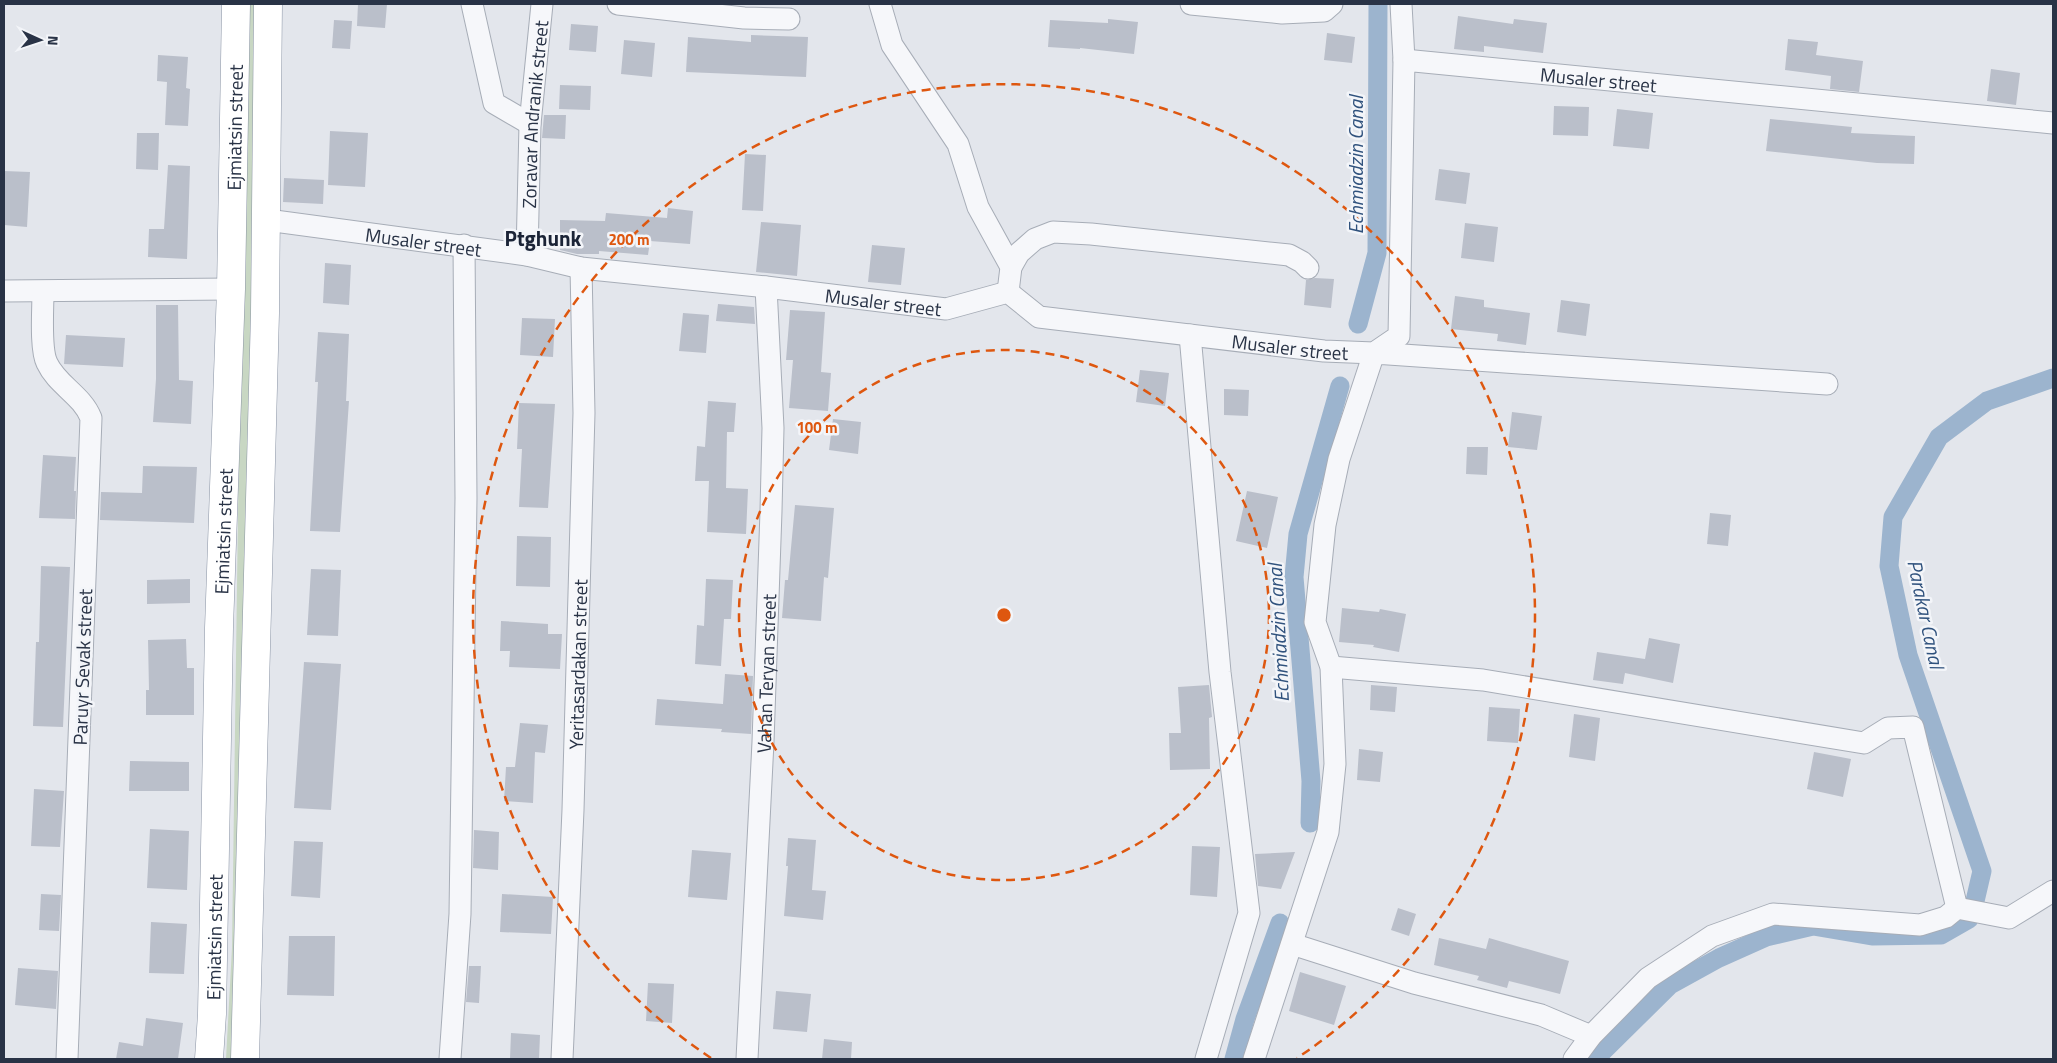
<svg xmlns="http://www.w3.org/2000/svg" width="2057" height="1063" viewBox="0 0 2057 1063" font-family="'Titillium Web',sans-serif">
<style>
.green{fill:#c8d7c3}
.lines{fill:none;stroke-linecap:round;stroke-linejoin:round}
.canal{stroke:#9cb4ce;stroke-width:19}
.building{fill:#babfca}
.minor-casing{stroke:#a7adb7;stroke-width:23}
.highway-casing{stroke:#8993a4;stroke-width:29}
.minor{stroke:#f6f7fa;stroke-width:21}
.highway{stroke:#fff;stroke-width:28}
.ring{fill:none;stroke:#de570f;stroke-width:2.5;stroke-dasharray:9 6}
.labels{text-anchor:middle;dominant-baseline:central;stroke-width:5;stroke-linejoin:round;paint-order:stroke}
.street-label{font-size:19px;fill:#293346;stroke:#f3f5f9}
.water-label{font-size:20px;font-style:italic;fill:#30527d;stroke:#f3f5f9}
.quarter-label{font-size:21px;font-weight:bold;fill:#1b2437;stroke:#f3f5f9}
.centre{fill:#de570f;stroke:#f3f5f9;stroke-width:2.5}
.ring-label{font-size:15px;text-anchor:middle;font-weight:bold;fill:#de570f;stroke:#f3f5f9;stroke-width:5;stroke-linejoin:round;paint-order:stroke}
</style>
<rect width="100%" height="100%" fill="#e3e6ec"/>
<path class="green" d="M245,4H256L242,936L236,1059H226L232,948Z"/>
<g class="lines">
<path class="canal" d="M1358,324L1377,253L1378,4
M1310,823L1311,781L1294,577L1298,534L1340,386
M1975,901L1982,871L1908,655L1889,566L1893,517L1939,437L1987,401L2053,378
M1234,1059L1245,1019L1280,923
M1595,1059L1670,985L1719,958L1766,937L1813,926L1872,936L1941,935L1969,919"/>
</g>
<path class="building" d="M358,4H387L385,28L357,26Z
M1458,16L1513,24L1514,19L1547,23L1543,53L1484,46V52L1454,49Z
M1108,19L1138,22L1134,54L1080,48V49L1048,47L1050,20L1108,23Z
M334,20L352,21L350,49L332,48Z
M571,24L598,26L596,52L569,50Z
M1327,33L1355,37L1352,63L1324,60Z
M751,35L808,37L806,77L686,72L688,37L751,42Z
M1788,39L1818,42L1816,55L1863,61L1859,92L1830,89L1831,76L1785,70Z
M624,40L655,43L652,77L621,74Z
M158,55L188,57L186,88L190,89L188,126L165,125L167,82L157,81Z
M1991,69L2020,73L2016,105L1987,101Z
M560,85L591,86L590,110L559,109Z
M1554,106L1589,107L1588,136L1553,135Z
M1617,109L1653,113L1649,149L1613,146Z
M544,115H566L565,139L542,138Z
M1770,119L1852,127L1851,133L1915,136L1914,164L1877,163L1766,151Z
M330,131L368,133L365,187L328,185Z
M137,133H159L158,170L136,169Z
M745,154L766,155L763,211L742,210Z
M168,165L190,166L187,259L148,257L149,229H164Z
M1439,169L1470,173L1466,204L1435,200Z
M4,171L30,172L27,227L4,225Z
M284,178L324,180L323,204L283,202Z
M668,208L693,211L690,244L650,241L648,255L599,251V254H577L560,250V220L605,221L606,213L667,218Z
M761,222L801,225L797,276L756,272Z
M1465,223L1498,227L1494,262L1461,258Z
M872,245L905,248L901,285L868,282Z
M325,263L351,265L349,305L323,303Z
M1315,278L1334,279L1331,308L1304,305L1306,280Z
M1455,296L1484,300V307L1530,313L1526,345L1497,341L1498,334L1451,329Z
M1561,300L1590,304L1586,336L1557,332Z
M718,304L754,307L755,324L716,321Z
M156,305H178L179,380L193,381L191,424L153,422L156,379Z
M790,310L825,312L821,372L831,373L828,411L789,408L793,360H786Z
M683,313L709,315L706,353L679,351Z
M522,318L555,319L553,357L520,355Z
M318,332L349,334L346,401H349L340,532L310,531L318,382H315Z
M66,335L125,338L123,367L64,364Z
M1140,370L1169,373L1165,406L1136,402Z
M1224,389L1249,390L1248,416L1224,415Z
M708,401L736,403L734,432H727L726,488L748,489L746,534L707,532L709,481H695L697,446L705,447Z
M519,403L555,404L548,508L519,507L522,449H517Z
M1512,412L1542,416L1537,450L1508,447Z
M833,419L861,422L858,454L829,450Z
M1467,447H1488L1487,475L1466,474Z
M43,455L76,457L74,491H76L75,519L39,518Z
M143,466L197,467L194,523L100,520L101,492L142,493Z
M1247,491L1278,497L1267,548L1236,541Z
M795,505L834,508L828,578L824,577L821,621L782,618L785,580H788Z
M1710,513L1731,515L1728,546L1707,544Z
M517,536L551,537L550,587L516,586Z
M41,566L70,567L63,727L33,726L36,642H39Z
M311,569L341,570L338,636L307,635Z
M190,579V603L147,604V580Z
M706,579L733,580L731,619H724L721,666L695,664L697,625L704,626Z
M1342,608L1379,612L1380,609L1406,614L1399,652L1373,647L1374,645L1339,642Z
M501,621L548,624V634H562L560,669L509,667L510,651H500Z
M1649,638L1680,644L1673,683L1625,673L1623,684L1593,680L1597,652L1645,659Z
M186,639L187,668H194V715H146V690H149L148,640Z
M304,662L341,664L331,810L294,808Z
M725,674L753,676L751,734L721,732L722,729L655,725L657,699L723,704Z
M1209,685L1212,717L1209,718L1210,769L1170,770L1169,733H1181L1178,687Z
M1371,685L1397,687L1395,712L1370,710Z
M1489,707L1520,709L1518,743L1487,741Z
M1574,714L1600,718L1595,761L1569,757Z
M520,723L548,725L545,753L535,752L533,803L504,801L506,767H515Z
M1359,749L1383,752L1380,782L1357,780Z
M1814,752L1851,759L1843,797L1807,789Z
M130,761L189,762V791H129Z
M34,789L64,791L60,847L31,846Z
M150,829L189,831L187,890L147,888Z
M474,830L499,832L498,870L473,868Z
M788,838L816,840L812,890L826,891L823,920L784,916L788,866H786Z
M294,841L323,842L320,898L291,896Z
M1192,846L1220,847L1217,897L1190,895Z
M692,850L731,853L727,900L688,897Z
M1295,852L1281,889L1258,886L1255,854Z
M41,894L61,895L59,931L39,930Z
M502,894L553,897L551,934L500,932Z
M1398,908L1416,914L1409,936L1391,930Z
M151,922L187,924L184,974L149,973Z
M289,936H335L334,996L287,995Z
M1439,938L1486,949L1489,938L1569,961L1560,994L1509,981L1507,988L1477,980L1479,976L1434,965Z
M469,966H481L479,1003L466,1002Z
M18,968L58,971L56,1009L15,1005Z
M1300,972L1346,986L1334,1025L1289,1011Z
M648,983L674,984L672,1023L646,1021Z
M776,991L811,994L807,1032L773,1029Z
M146,1018L183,1023L178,1059H116L119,1042L143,1046Z
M511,1033L540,1035L539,1059H510Z
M824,1039L852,1042L851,1059H822Z"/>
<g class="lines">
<defs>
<g id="minor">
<path d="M472,4L494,103L530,124"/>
<path d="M618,4L744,18L789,19"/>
<path d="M880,4L892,45L958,144L978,207L1011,267L1008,292"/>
<path d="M1191,4L1282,13L1324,11L1332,4"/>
<path d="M1401,4L1404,60"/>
<path id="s1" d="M267,220L527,255L581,268L766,287L946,309L1008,292L1039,317L1324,351L1374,353L1399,336L1404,60L2053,123"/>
<path id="s2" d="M527,255L530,124L542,4"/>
<path d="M1011,267L1019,253L1035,239L1053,232L1091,234L1289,255L1302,262L1308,268"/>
<path d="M4,291L231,289"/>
<path d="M43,292C43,309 40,349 47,363C57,385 82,395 91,418L67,1059"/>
<path d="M1190,335L1220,672L1249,913L1206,1059"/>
<path d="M1331,667L1483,680L1864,743L1888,728L1913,727L1957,908"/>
<path d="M1292,944L1414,983L1541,1015L1591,1036"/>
<path d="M450,1059L460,914L466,498L464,245"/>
<path id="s3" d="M562,1059L573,810L584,413L581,268"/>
<path id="s4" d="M747,1059L763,742L771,511L773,428L766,287"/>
<path d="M1254,1059L1328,832L1335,764L1331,667L1315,622L1325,525L1339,459L1374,353L1827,384"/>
<path d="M1574,1059L1591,1036L1648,978L1712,936L1773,914L1920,925L1946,917L1957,908L2009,918L2053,891"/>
</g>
<g id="highway">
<path id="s5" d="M209,1059L212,1014L219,628L231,289L236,4"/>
<path d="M245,1059L265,313L268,4"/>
</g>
</defs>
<use href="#minor" class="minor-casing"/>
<use href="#highway" class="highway-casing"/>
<use href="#minor" class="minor"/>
<use href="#highway" class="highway"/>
</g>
<g class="ring">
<circle cx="1004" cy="615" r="265"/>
<path d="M711 1058A531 531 0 1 1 1297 1058"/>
</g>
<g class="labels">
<g class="street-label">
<text stroke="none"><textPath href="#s1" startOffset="1628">Musaler street</textPath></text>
<text stroke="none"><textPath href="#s2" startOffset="141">Zoravar Andranik street</textPath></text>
<text stroke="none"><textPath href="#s5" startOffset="932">Ejmiatsin street</textPath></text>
<text stroke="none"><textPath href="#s1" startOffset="158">Musaler street</textPath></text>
<text stroke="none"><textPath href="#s1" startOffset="622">Musaler street</textPath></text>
<text stroke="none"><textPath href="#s1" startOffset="1042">Musaler street</textPath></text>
<text stroke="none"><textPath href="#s5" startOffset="528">Ejmiatsin street</textPath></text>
<text stroke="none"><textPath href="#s3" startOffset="395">Yeritasardakan street</textPath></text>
<text transform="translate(82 667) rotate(-88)">Paruyr Sevak street</text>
<text stroke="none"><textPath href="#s4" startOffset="386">Vahan Teryan street</textPath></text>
<text stroke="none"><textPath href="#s5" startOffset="122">Ejmiatsin street</textPath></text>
</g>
<g class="water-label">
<text transform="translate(1355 165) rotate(-90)">Echmiadzin Canal</text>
<text transform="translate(1926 614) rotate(78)">Parakar Canal</text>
<text transform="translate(1278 633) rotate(-93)">Echmiadzin Canal</text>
</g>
<g class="quarter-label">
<text x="543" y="238">Ptghunk</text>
</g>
</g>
<circle cx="1004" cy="615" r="8" class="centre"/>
<g class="ring-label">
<text x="629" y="245">200 m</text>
<text x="817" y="433">100 m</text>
</g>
<rect width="2057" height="1063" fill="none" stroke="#293346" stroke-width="10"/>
<g transform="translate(40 40) rotate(93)" stroke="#f3f5f9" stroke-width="4" paint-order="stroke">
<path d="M0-4L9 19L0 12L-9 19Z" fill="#293346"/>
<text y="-8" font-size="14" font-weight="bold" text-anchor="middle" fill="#293346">N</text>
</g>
</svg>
